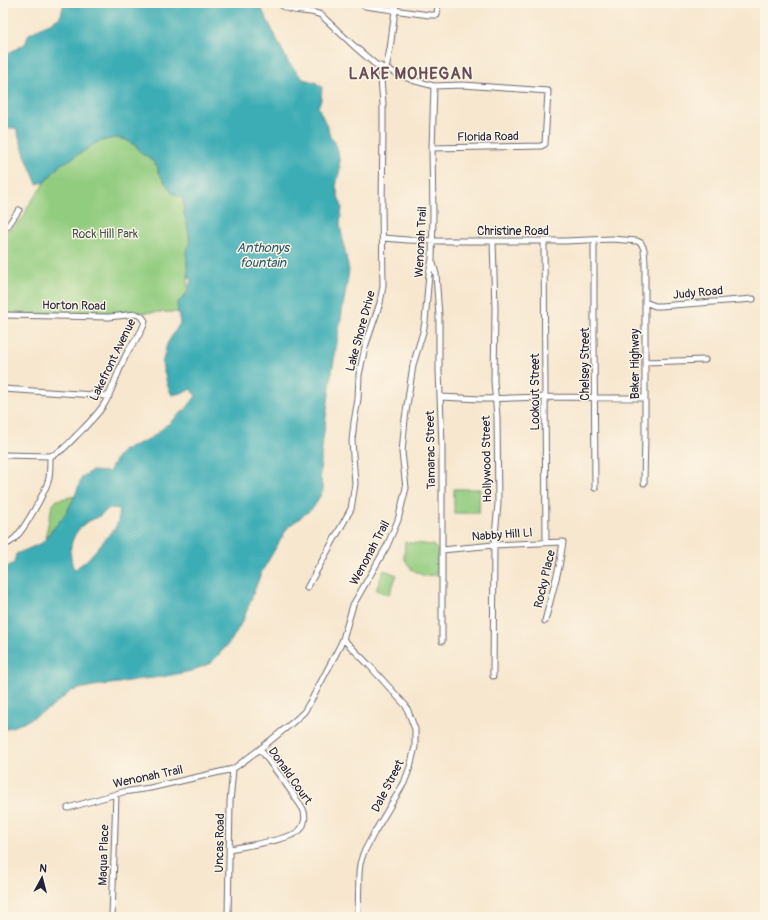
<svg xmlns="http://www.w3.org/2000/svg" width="768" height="920" viewBox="0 0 768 920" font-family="Pangolin,sans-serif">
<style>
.green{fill:#92cc7f;stroke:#5a775d}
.water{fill:#3cadb5;stroke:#2f6878;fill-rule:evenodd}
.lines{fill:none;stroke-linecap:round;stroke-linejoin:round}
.street-casing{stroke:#6d676f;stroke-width:7}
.street{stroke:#fff;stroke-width:5}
.labels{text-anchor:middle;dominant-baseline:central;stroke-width:3;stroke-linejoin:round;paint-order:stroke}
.street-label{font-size:12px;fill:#22223b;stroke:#fcf5e5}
.park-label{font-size:12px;fill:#44554f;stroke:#fcf5e5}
.water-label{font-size:13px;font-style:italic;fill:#2c5a6c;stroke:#fcf5e5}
.district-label{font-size:16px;font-weight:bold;letter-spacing:1px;fill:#684d58;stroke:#fcf5e5}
</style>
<rect width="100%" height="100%" fill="#fcf5e5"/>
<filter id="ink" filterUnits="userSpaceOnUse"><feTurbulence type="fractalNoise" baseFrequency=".025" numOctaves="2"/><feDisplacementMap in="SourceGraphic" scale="8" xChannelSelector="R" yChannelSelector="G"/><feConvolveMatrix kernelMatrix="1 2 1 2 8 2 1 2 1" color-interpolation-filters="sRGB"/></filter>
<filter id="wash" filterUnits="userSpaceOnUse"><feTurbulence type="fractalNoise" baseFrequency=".012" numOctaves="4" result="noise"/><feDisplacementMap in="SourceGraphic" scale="16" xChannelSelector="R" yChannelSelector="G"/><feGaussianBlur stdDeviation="0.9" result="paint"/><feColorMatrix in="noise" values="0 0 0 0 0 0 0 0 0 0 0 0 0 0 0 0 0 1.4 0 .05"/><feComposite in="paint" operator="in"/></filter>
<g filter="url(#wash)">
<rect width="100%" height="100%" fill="#f7e7cf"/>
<path class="green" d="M115,138C130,140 134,143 143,155H148L158,167V172L172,193L182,198L184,205V213L187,224L189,235L190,245L186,251L188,275V291L183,298L177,303L178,312L3,314V230L11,229L24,217L28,206L45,182L61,164L71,159L96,143L105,140Z
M454,489H480L479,513H454Z
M75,496L65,515L45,538L52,506L57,500Z
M405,542L433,545L438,550L437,575L424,576L411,569L404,558Z
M384,570L397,575L389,595L376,590Z"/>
<path class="water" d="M64,3H258L267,19L288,62L303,79L315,82L322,87L321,100L318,107L328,128L330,137L335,142L338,151L340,169L336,186L339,199L341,203L342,208L340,225L349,271L332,372L322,447L320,475L323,491L313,508L288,527L261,573L244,618L231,641L211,663L191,671L162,677L134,680L119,683L93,686L71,691L52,707L23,723L3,730V569L14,563L16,554L42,543L65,515L75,496L82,477L91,471L109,472L117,457L124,450L151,438L186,409L196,396L191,389L185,392L172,395L168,387L162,364L167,344L180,323L178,312L177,303L183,298L188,291L191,281L188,275L186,251L190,245L189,235L187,224L184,213V205L182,198L172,193L158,172V167L148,156L143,155L136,146L125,139L115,138L105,140L96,143L71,159L61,164L45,182L37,184L25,155L16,128H3V56L25,44L29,34L57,19L61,15ZM111,508L119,509L118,522L115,528L88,559L74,570C68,553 69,537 84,524C88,521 94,519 98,517C103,514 105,510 111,508Z"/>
</g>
<g filter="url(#ink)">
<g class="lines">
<defs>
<path id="street" d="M278,3C285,8 293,11 302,11C309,12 314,12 321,15L354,46L375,64L412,80L434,86L463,85L548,91L545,144L541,146L432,148
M360,3L365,6L429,15H437L438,3
M3,4L4,3
M386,69L390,49L396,3
M3,227H7L19,210
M383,238L408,240L439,241H565L612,239L637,241L641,243L644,249L645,262V435L644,483
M594,240V336L595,488
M544,241L546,542
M433,263L436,274L439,316V371L442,445V641
M645,302L655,306H660L753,299
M3,315L109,317L136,314L141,316L143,318L145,321C143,333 133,342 127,353C119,368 114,386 106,401C99,414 87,425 76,436C68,444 61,453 50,456L3,455
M645,362L705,360
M3,389L109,396
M440,397L481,399L545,397L645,398
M3,545C7,544 11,542 14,539C24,530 46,491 49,478C50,471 50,464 50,456
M442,550L494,545L563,542L559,567L545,621
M307,588L351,509L355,484L352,441L354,422L358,399L359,375L365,347L380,303L383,286L382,207L383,130V104L380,66
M343,639L369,665L406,706L415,729V747L410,767L404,783L374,833L363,854L360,864L359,873L358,917
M493,676L494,545L498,504L497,417L494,381L495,308L493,241
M68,808L123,792L150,788L233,769L260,749L292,723L304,712L313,697L340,646L343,639L353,605L387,546L398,520L406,488L402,452L405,419L413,365L423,332L425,322L429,274L432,259L433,215L432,148L434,86
M230,849C244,846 291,840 300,830C305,825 306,815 303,809C300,804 296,799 293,794C282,778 271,764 260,749
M112,917L116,794
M228,917L230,802L233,769"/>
</defs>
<use href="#street" class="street-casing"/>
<use href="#street" class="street"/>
</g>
</g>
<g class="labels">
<g class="street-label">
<text transform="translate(488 137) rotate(-1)">Florida Road</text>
<text x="513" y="231">Christine Road</text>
<text transform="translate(421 242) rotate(-87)">Wenonah Trail</text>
<text transform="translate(698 293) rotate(-5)">Judy Road</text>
<text transform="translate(74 306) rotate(1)">Horton Road</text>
<text transform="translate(361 331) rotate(-75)">Lake Shore Drive</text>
<text transform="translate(113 360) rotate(-64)">Lakefront Avenue</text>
<text transform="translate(585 364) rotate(-90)">Chelsey Street</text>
<text transform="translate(635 364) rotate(-90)">Baker Highway</text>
<text transform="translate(535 392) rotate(-90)">Lookout Street</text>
<text transform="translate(431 450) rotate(-91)">Tamarac Street</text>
<text transform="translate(487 459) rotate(-91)">Hollywood Street</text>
<text transform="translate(502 535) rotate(-4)">Nabby Hill Ll</text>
<text transform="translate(370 553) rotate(-62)">Wenonah Trail</text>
<text transform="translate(545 579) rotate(-77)">Rocky Place</text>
<text transform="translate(290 776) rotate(55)">Donald Court</text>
<text transform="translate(148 777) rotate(-12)">Wenonah Trail</text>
<text transform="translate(388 786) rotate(-63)">Dale Street</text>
<text transform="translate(220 843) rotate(-89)">Uncas Road</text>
<text transform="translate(104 855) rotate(-88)">Maqua Place</text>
</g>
<g class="park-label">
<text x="105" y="234">Rock Hill Park</text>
</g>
<g class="water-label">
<text x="263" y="248">Anthonys<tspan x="263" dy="15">fountain</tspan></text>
</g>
<g class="district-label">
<text x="411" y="74">LAKE MOHEGAN</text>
</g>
</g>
<rect width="768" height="920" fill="none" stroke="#fcf5e5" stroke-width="16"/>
<g transform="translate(42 878) rotate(7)" stroke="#fcf5e5" stroke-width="3" paint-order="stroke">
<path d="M0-3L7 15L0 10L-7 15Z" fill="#22223b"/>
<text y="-6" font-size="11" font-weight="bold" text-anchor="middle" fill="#22223b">N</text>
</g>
</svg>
